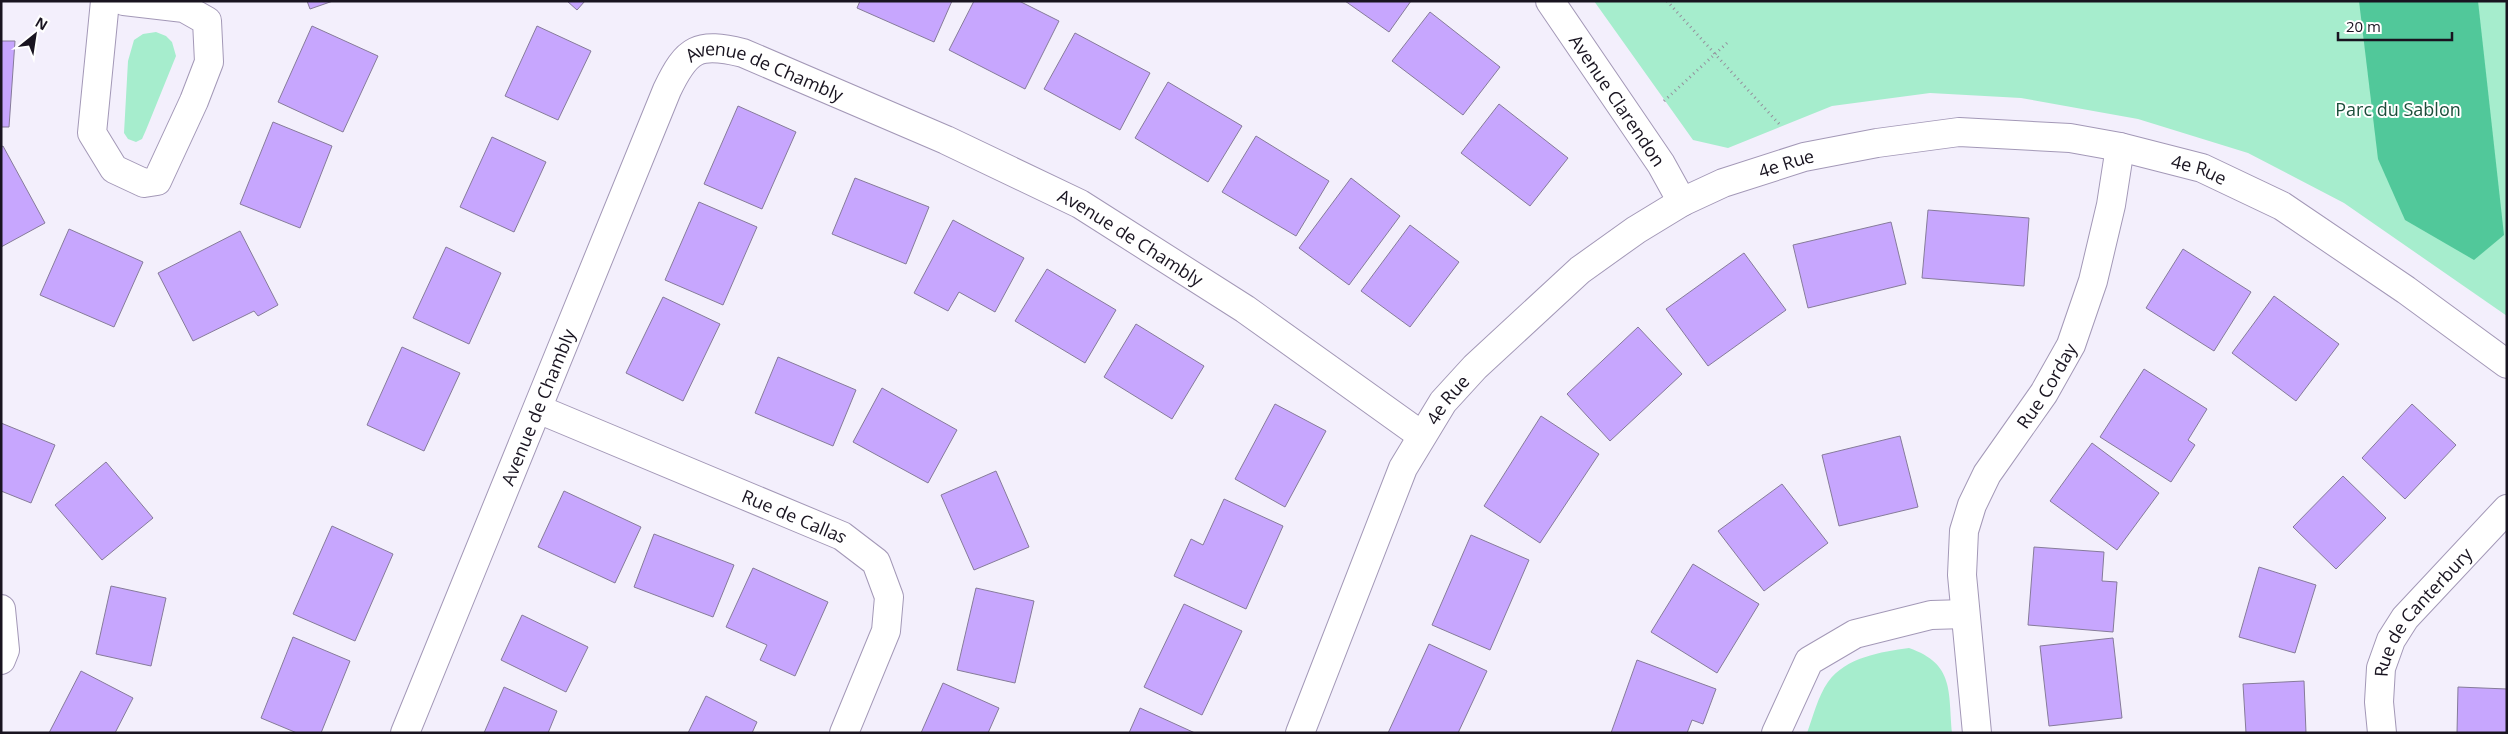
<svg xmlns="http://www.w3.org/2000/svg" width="2508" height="734" viewBox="0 0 2508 734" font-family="'Open Sans',sans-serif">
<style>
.green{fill:#a6edcd}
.forest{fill:#51c89a}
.building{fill:#c7a6fe;stroke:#867b9a}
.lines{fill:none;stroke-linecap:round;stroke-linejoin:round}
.minor-casing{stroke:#a398b7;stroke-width:30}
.path{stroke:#94909d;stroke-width:3;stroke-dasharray:1 4;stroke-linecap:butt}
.minor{stroke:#fff;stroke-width:28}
.labels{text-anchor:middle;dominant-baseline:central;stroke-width:4;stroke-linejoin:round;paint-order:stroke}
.street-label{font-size:18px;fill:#191420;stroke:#fff}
.park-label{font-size:18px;fill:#1d4e3b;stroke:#fff}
</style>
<rect width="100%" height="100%" fill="#f3effc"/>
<path class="green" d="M1594,1H2507V316L2344,203L2248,153L2138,119L2021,98L1930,93L1832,106L1728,148L1693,140Z
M156,32L166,36L172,42L176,56L146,130L142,139L136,142L128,139L124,133L128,61L134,40L143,34Z
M1909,648C1955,664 1948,692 1952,733H1807C1813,717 1818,696 1828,682C1846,657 1881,652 1909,648Z"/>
<path class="forest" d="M2359,1H2478L2504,235L2474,260L2405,220L2378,159Z"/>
<path class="building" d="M307,1H333L310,9Z
M567,1H585L577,10Z
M860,1H952L934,42L857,8Z
M974,1H1019L1059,21L1025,89L949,50Z
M1345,1H1411L1389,32Z
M1430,12L1500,67L1463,115L1392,61Z
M312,26L378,56L343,132L278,102Z
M537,26L591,51L558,120L505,96Z
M1075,33L1150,73L1120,130L1044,89Z
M1,41H15L9,127H1Z
M1168,82L1242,126L1208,182L1135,138Z
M1499,104L1568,158L1530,206L1461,153Z
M738,106L796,132L762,209L704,184Z
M273,122L332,146L300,228L240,204Z
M1256,136L1329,181L1296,236L1222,192Z
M492,137L546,162L514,232L460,207Z
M3,146L45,223L1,247V147Z
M855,178L929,207L906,264L832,234Z
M1351,178L1400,216L1349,285L1299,248Z
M699,202L757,227L723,305L665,280Z
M1928,210L2029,218L2024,286L1922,278Z
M953,220L1024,258L995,312L959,292L948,311L914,293Z
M1891,222L1906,284L1808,308L1793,245Z
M1410,225L1459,262L1410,327L1361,291Z
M69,229L143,262L114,327L40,295Z
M240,231L278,305L258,316L254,311L193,341L158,273Z
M446,247L501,273L469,344L413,318Z
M2183,249L2251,292L2214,351L2146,308Z
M1744,253L1786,310L1708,366L1666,309Z
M1047,269L1116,310L1085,363L1015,321Z
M2274,296L2339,344L2296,401L2232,353Z
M663,297L720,324L683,401L626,373Z
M1136,324L1204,366L1172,419L1104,377Z
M1638,327L1682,374L1610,441L1567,394Z
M402,347L460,373L424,451L367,425Z
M778,357L856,390L833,446L755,413Z
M2144,369L2207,409L2188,440L2195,445L2171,482L2100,437Z
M882,388L957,430L928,483L853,442Z
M1275,404L1326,431L1285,507L1235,479Z
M2412,404L2456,445L2405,499L2362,458Z
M1541,416L1599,454L1540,543L1484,506Z
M1,423L55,445L31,503L1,491Z
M1900,436L1918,507L1839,526L1822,455Z
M2092,443L2159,493L2117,550L2050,501Z
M106,462L153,518L102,560L55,505Z
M996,471L1029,547L974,570L941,495Z
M2343,476L2386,518L2336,569L2293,527Z
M1782,484L1828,543L1764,591L1718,531Z
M564,491L641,527L615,583L538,547Z
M1224,499L1283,526L1246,609L1174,576L1191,539L1203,545Z
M332,526L393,554L355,641L293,614Z
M654,534L734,565L713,617L634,587Z
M1471,535L1529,560L1490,650L1432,625Z
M2034,547L2104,552L2102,581L2117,582L2113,632L2028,625Z
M1693,564L1759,604L1717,673L1651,632Z
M2259,567L2316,585L2295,653L2239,637Z
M753,568L828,602L795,676L760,660L767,645L726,627Z
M111,586L166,598L151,666L96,654Z
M976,588L1034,601L1015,683L957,670Z
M1184,604L1242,631L1202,715L1144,687Z
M522,615L588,647L566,692L501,660Z
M293,637L350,661L321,733H297L261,718Z
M2113,638L2122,718L2049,726L2040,646Z
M1429,644L1487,671L1458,733H1388Z
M1637,660L1716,689L1703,724L1692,720L1687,733H1611Z
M81,671L133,698L115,733H49Z
M2304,681L2306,733H2246L2243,684Z
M943,683L999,708L988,733H921Z
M504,687L557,711L548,733H484Z
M2458,687L2507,689V733H2457Z
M706,696L757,722L752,733H688Z
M1140,708L1195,733H1129Z"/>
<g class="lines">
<defs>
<g id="minor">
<path d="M105,1L92,133L114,169L144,183L157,181L194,101L209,62L207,21L184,8L124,1"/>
<path id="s1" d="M1550,1L1661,164L1682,202"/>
<path id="s2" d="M538,409L842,536L876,562L889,597L886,631L844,733"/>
<path d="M1,609L5,650L1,660"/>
<path id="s3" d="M405,733L667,90C687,48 698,42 743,53L946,140L1080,204L1245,309L1421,435"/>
<path id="s4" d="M1300,733L1403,468L1443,402L1475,367L1580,270L1636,230L1682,202L1723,183L1804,157L1877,143L1959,132L2070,138L2120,147L2202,168L2282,206L2406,290L2507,364"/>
<path d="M1776,733L1809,661L1855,634L1931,615L1965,614"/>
<path id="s5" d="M1977,733L1962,575L1964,531L1972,505L1987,474L2044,393L2071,345L2093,281L2111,205L2120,147"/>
<path id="s6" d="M2382,733L2379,702L2381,668L2391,640L2405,618L2507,509"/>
</g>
</defs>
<use href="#minor" class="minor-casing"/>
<path class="path" d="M1727,43L1715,54L1781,126
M1664,101L1715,54L1667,1"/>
<use href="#minor" class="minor"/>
</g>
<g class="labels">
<g class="street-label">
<text stroke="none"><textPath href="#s3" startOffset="816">Avenue de Chambly</textPath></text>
<text stroke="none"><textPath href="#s1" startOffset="120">Avenue Clarendon</textPath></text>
<text stroke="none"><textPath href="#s4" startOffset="786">4e Rue</textPath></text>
<text stroke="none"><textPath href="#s4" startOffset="1206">4e Rue</textPath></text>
<text stroke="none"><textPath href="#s3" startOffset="1221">Avenue de Chambly</textPath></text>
<text stroke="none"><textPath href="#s5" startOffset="371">Rue Corday</textPath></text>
<text stroke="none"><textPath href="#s4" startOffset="366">4e Rue</textPath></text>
<text stroke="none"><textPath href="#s3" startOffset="352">Avenue de Chambly</textPath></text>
<text stroke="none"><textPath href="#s2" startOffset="278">Rue de Callas</textPath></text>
<text stroke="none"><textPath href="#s6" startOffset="135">Rue de Canterbury</textPath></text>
</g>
<g class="park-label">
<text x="2398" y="109">Parc du Sablon</text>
</g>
</g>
<rect width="2508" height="734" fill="none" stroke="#191420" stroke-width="5"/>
<g transform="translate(35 35) rotate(30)" stroke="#ffffff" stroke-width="4" paint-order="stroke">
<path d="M0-4L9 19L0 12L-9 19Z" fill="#191420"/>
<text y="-8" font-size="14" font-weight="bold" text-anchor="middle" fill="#191420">N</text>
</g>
<path d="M2338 32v8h114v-8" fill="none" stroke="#191420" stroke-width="2.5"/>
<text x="2346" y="32" font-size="15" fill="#191420" stroke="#ffffff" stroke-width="4" paint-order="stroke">20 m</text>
</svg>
